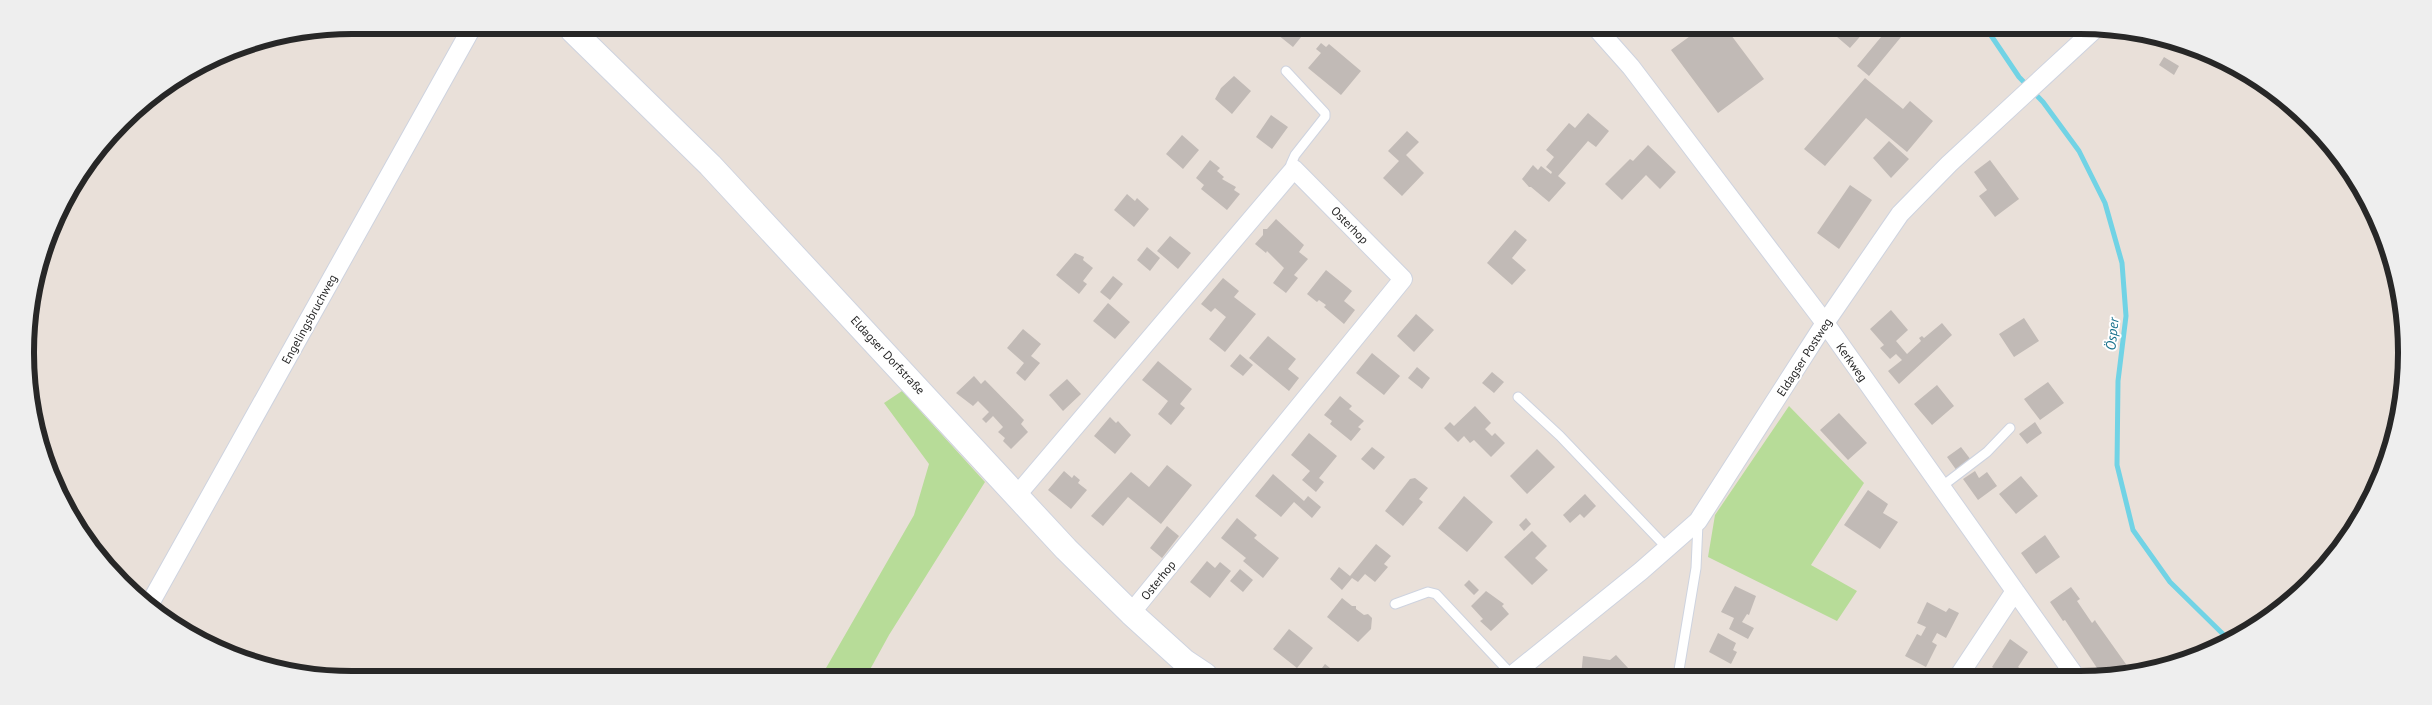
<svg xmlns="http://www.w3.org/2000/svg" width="2432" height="705" viewBox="0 0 2432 705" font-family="'PT Sans',sans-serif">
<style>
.green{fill:#b7dc98}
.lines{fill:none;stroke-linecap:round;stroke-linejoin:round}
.stream{stroke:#71d3e5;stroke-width:5}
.building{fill:#c1bab6}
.lane-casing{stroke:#ced3df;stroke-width:11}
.street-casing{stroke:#ced3df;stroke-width:20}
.secondary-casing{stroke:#ced3df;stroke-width:26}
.lane{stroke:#fff;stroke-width:9}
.street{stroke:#fff;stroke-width:18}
.secondary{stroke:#fff;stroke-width:24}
.labels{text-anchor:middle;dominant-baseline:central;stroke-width:4;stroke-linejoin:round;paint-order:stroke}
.street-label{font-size:12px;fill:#272727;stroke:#fff}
.water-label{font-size:14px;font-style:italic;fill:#16708b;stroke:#fff}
.rim{fill:none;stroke:#272727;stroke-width:6}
</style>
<rect width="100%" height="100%" fill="#e9e0d9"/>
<path class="green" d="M902,391L985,482L889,635L867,675H822L914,515L929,464L884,403Z
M1789,406L1864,483L1811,565L1857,591L1837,621L1708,557L1715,515Z"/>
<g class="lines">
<path class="stream" d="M1988,31L2019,77L2043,102L2079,151L2105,203L2122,263L2126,316L2118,381L2117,465L2133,530L2170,582L2229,640"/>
</g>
<path class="building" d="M1273,31H1306L1293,47Z
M1697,31H1728L1764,79L1718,113L1671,50Z
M1830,31H1865L1850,48Z
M1886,31H1894L1901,37L1869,76L1857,66Z
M1321,43L1326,47L1329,44L1361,71L1341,95L1308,68L1321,53L1316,49Z
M2164,57L2179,66L2174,75L2159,65Z
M1234,76L1251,91L1232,114L1215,99L1221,88Z
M1865,78L1903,109L1910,101L1933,121L1907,152L1866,118L1825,166L1804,149Z
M1588,113L1609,131L1596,147L1588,141L1558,176L1566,183L1549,202L1531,187H1529L1522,179L1533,165L1538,170L1541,166L1551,174L1552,172L1546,167L1554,157L1546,150L1569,123L1575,128Z
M1271,115L1288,127L1272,149L1256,137Z
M1407,131L1419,142L1406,155L1424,173L1402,196L1383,178L1399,161L1388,151Z
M1182,135L1199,150L1183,169L1166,154Z
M1889,141L1909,159L1891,178L1873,158Z
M1648,145L1676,172L1660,189L1646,175L1622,200L1605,184L1630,159L1633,161Z
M1210,160L1220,168L1217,171L1224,177L1222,179L1236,187L1234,190L1240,194L1227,210L1201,189L1204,185L1196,178Z
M1990,160L2019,199L1995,217L1979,196L1987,190L1974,172Z
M1850,185L1872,200L1839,249L1817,233Z
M1127,194L1135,201L1137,198L1149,209L1134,227L1114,210Z
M1276,219L1304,245L1299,252L1308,259L1294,275L1298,278L1286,293L1273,283L1284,268L1267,251L1266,253L1255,244L1263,235V229H1267Z
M1515,230L1527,240L1512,258L1526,270L1512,285L1487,263Z
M1170,236L1191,253L1178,269L1157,251Z
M1147,247L1160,258L1150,271L1137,260Z
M1075,253L1084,257L1083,260L1093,268L1083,281L1087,284L1079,294L1056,275Z
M1326,270L1352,291L1344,301L1355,310L1344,324L1324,307L1326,305L1319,300L1317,302L1307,294Z
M1113,276L1123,284L1110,300L1100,292Z
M1223,278L1239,291L1234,297L1256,314L1225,352L1209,339L1226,317L1215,308L1211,312L1201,304Z
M1108,303L1130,322L1115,339L1093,321Z
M1891,310L1908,330L1896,341L1907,354L1921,341L1919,338L1922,336L1924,338L1942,323L1952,335L1899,384L1888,371L1902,360L1896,354L1890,359L1880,348L1884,345L1870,329Z
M1416,314L1434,330L1414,352L1397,336Z
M2024,318L2039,341L2014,357L1999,334Z
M1023,329L1041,344L1031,356L1040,363L1025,381L1016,373L1024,363L1007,348Z
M1268,336L1296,359L1288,369L1299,378L1289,391L1249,358Z
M1372,353L1400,376L1384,395L1356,373Z
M1240,354L1253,365L1243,376L1230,366Z
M1158,361L1192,389L1180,404L1185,408L1171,425L1158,414L1168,401L1142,380Z
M1417,367L1430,378L1422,389L1408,378Z
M1492,372L1504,382L1494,393L1482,383Z
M974,376L981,384L985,380L1024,420L1021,424L1028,432L1011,449L1003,441L1005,438L998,432L1003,427L993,416L986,423L982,419L989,412L978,401L973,406L956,393Z
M1067,379L1081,394L1063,411L1049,395Z
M2048,382L2064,403L2040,420L2024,399Z
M1937,385L1954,406L1932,425L1914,404Z
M1340,396L1352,406L1349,409L1364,421L1358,427L1361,429L1351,441L1330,424L1332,421L1324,415Z
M1475,406L1491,423L1485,429L1492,436L1495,433L1505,443L1491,457L1474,440L1470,443L1464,436L1458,442L1444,428L1450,422L1454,426Z
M1839,413L1867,443L1848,460L1820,430Z
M1110,417L1116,423L1118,421L1131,435L1115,454L1094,436Z
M2035,422L2042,433L2027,444L2019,434Z
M1309,433L1337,456L1319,478L1324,482L1316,492L1302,480L1310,471L1291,455Z
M1372,447L1385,457L1374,470L1361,459Z
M1961,447L1971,460L1957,471L1947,457Z
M1537,449L1555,467L1527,494L1510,476Z
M1167,465L1192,485L1161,524L1128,497L1103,526L1091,516L1131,472L1149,487Z
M1064,471L1072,478L1074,475L1080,480L1078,483L1087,490L1071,509L1048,490Z
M1975,471L1979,478L1987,472L1997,486L1978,500L1963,479Z
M1273,474L1304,501L1308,496L1321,507L1312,518L1294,502L1281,517L1255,496Z
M2021,476L2038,496L2016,514L1999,494Z
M1415,478L1428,488L1419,499L1423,502L1403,526L1385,511L1410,479Z
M1868,490L1888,504L1883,513L1898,522L1880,549L1844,525Z
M1585,494L1596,506L1584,518L1580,514L1570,523L1563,515Z
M1464,496L1493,522L1467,552L1438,528Z
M1237,518L1257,535L1254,538L1279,558L1263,578L1243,561L1246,558L1221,538Z
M1526,518L1531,524L1524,531L1519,525Z
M1167,526L1179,536L1162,558L1150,548Z
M1532,531L1547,546L1535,558L1548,570L1532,585L1504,557Z
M2045,535L2060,557L2036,574L2021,553Z
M1376,544L1391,556L1384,564L1388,567L1375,582L1365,574L1358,582L1352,578L1342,590L1330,579L1339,567L1350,576Z
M1207,561L1215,568L1220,562L1231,571L1210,598L1190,582Z
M1240,569L1253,580L1243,592L1230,581Z
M1469,580L1479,590L1474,595L1464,585Z
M1735,586L1756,596L1749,615L1747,614L1742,622L1754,628L1748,639L1729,629L1734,618L1721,612Z
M2071,587L2080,599L2077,601L2092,623L2095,620L2096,622L2133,674L2122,677H2103L2065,620L2063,621L2050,602Z
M1486,591L1504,604L1502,606L1509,614L1491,631L1480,621L1483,619L1471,606Z
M1342,598L1352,606H1356V609L1364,615L1368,614L1372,618L1371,629L1358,642L1327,617Z
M1927,602L1946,612L1949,608L1959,613L1946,638L1937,633L1932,642L1937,645L1926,667L1905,656L1917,634L1921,636L1926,627L1917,623Z
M1289,629L1313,648L1297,668L1273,649Z
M1718,633L1736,643L1733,650L1737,652L1731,664L1709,652Z
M2010,639L2028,652L2018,667L2025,672L2022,677H2007L1992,667Z
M1616,655L1629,669L1622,676H1581L1583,656L1610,660Z
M1325,664L1340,676H1316Z"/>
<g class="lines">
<defs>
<path id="lane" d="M1286,71L1325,113V117L1295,155L1291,164L1294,169
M1518,397L1560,436L1667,548
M1941,487L1987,452L2010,428
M1395,604L1428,592L1436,594L1512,675
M1678,676L1696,568L1698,523"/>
<path id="street" d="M1599,31L1631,67L1825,323L2076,677
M1017,495L1294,169L1403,279L1131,613
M148,607L470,31
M1511,676L1641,571L1698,521L1825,323L1900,214L1949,164L2093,31
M1958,677L2015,591"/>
<path id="secondary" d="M573,31L710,165L1066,549L1131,613L1184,661L1205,675"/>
</defs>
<use href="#lane" class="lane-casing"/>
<use href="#street" class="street-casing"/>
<use href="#secondary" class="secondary-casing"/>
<use href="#lane" class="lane"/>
<use href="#street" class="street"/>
<use href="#secondary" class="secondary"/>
</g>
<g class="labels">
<g class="street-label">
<text transform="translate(1350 225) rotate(45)">Osterhop</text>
<text transform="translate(309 319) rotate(-61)">Engelingsbruchweg</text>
<text transform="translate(888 355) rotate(47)">Eldagser Dorfstraße</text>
<text transform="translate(1804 357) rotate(-57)">Eldagser Postweg</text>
<text transform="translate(1852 362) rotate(55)">Kerkweg</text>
<text transform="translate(1158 580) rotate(-51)">Osterhop</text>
</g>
<g class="water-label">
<text transform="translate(2112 334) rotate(-84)">Ösper</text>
</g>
</g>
<path d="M0 0H2432V705H0ZM352 34H2080A318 318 0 0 1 2398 352V353A318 318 0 0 1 2080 671H352A318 318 0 0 1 34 353V352A318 318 0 0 1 352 34Z" fill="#eee" fill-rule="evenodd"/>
<path class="rim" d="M352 34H2080A318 318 0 0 1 2398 352V353A318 318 0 0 1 2080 671H352A318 318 0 0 1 34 353V352A318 318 0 0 1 352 34Z"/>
</svg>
